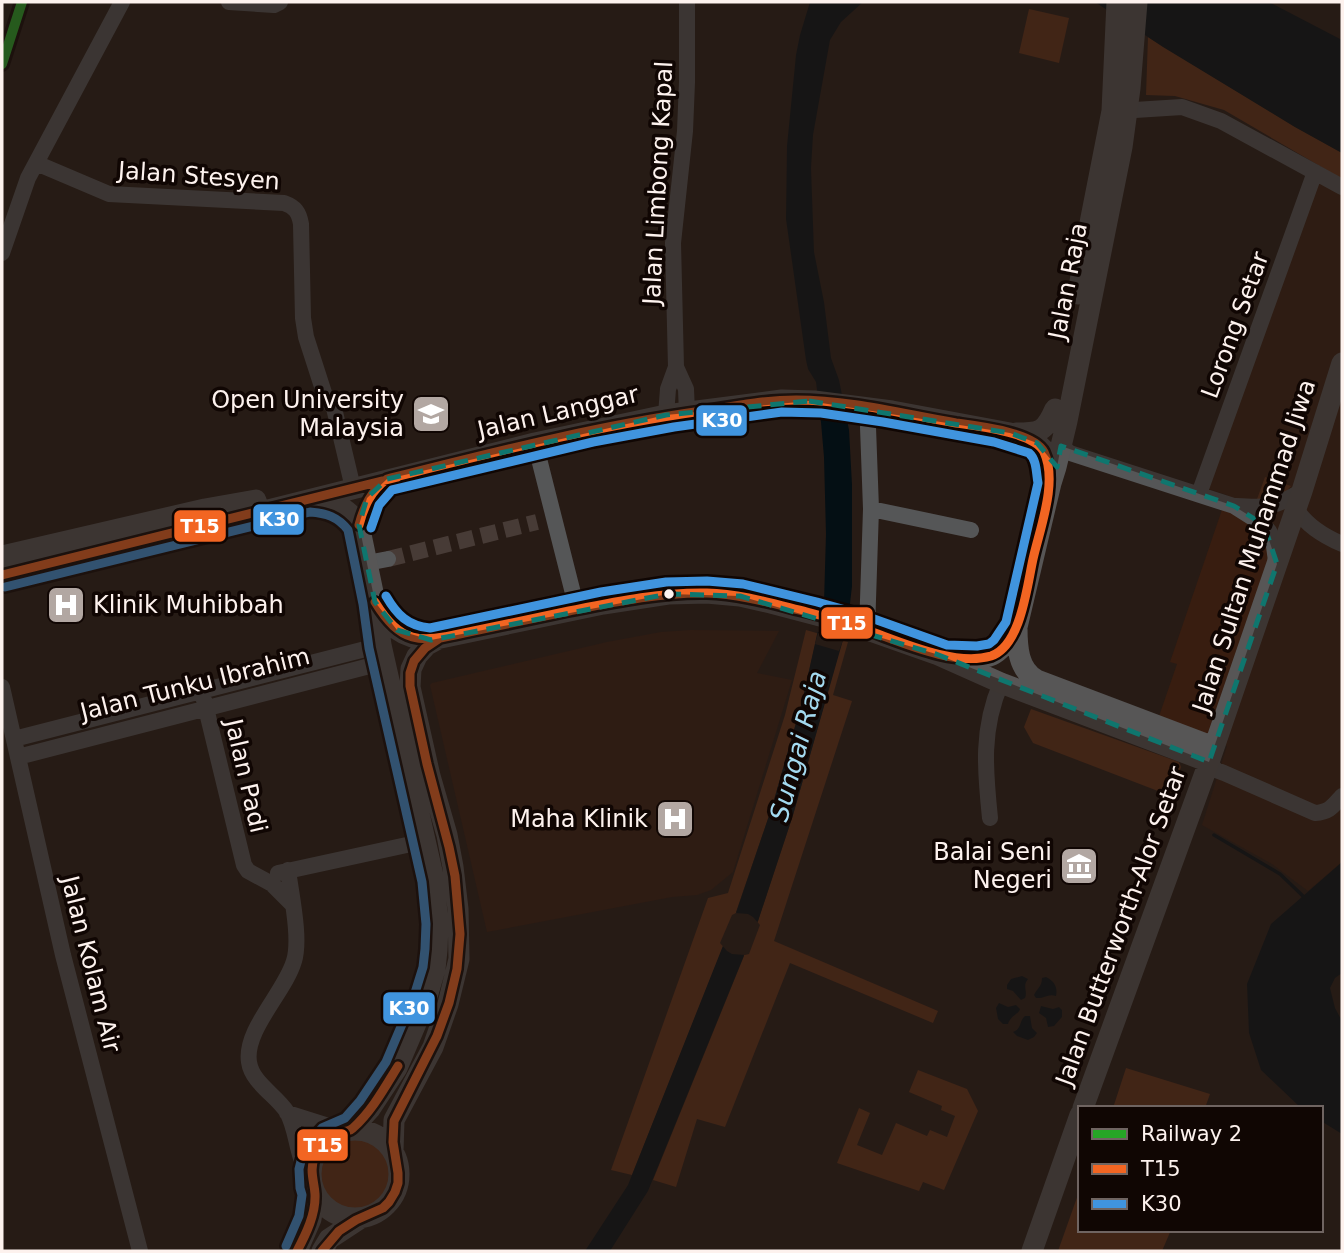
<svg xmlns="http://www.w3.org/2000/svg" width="1344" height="1253" viewBox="0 0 1344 1253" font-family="'DejaVu Sans',sans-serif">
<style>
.built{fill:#381d10}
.green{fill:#623118;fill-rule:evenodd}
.water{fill:#040f14}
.pier{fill:#271b15}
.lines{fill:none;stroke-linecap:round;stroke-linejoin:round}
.stream{stroke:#040f14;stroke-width:3.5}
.minor-tunnel{stroke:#473b36;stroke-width:16;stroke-dasharray:16 8;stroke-linecap:butt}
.minor{stroke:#555657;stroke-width:16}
.major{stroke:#575656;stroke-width:21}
.bus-1-casing{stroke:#100603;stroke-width:14}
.bus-2-casing{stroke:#100603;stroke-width:14}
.bus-1{stroke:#f26522;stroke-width:9}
.bus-2{stroke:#4094de;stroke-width:9}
.rail-1-casing{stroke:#100603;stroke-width:16}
.rail-1{stroke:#26a626;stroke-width:10}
.marked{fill:none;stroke:#0f766e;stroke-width:5;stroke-dasharray:14 9;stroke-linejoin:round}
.bus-dot{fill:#fdf2ee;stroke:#100603;stroke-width:2.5}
.labels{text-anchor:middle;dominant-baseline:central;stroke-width:7;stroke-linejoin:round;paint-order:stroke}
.street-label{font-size:24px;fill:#fdf2ee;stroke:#100603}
.poi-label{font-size:24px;fill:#fdf2ee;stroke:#100603;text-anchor:end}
.water-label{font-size:26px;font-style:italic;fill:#a4daf0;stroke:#100603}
.line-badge{stroke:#100603;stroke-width:2.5}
.badge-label{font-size:19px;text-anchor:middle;font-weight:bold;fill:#fff}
</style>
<rect width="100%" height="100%" fill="#271b15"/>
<path class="built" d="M1321,167L1342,179V862L1308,891L1272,864L1202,825L1227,746L1157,722L1177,664L1170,662L1227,495L1205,488Z
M691,630L779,631L757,673L792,680L733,872L711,890L697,895L672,897L487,932L430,685L432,683L607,642L661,632Z"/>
<path class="green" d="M1029,9L1069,18L1059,63L1019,53Z
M1148,37L1295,127L1342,153V179L1224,110L1175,96L1146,95Z
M1265,477L1291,486L1285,493L1256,502Z
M806,630L848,642L833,695L852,701L774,941L938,1011L933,1023L790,963L725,1127L697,1119L676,1187L653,1180L744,956L723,947L632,1175L611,1170L708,898L728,893L785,715ZM815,645L839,652L793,815L758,921L736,912L772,807L802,702Z
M1031,709L1179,762L1181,767L1171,796L1033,743L1024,727Z
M1126,1068L1210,1094L1205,1108H1113Z
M918,1070L967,1089L978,1111L944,1190L923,1182L919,1191L837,1163L859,1108L870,1113L857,1145L882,1155L896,1123L927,1136L930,1130L947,1137L955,1116L941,1110L942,1106L909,1092Z
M317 1174a37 37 0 1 1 74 0a37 37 0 1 1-74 0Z
M1080,1189V1230H1171L1162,1251H1058Z"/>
<path class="water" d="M810,2H863L841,22L830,40L813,135L811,168L814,252L824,302L831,358L839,380L849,430L852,485V586L849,612L843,640L793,815L758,921L648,1191L610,1251H585L628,1185L736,913L772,807L802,702L824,603L826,534L824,457L821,422L816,382L808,369L806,360L786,219L787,146L796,55L800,35Z
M1095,2H1269L1342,40V153L1295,127L1163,47Z
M1342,862V973L1335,978L1330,988L1335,1008L1342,1021V1134L1321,1121V1108H1301L1261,1070L1249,1033L1247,984L1271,924Z
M1022,976L1028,979C1022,986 1028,991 1025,998L1021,1000L1013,991L1007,989V985L1011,979Z
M1046,977C1054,981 1058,987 1056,996C1048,993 1044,999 1036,998L1034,995C1037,988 1042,987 1042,978Z
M999,1003L1008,1007L1016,1005L1020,1009C1019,1014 1010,1016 1008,1024H1003L998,1019L996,1008Z
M1041,1006L1053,1009L1059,1007L1062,1010V1017L1054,1026L1048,1027L1046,1018L1039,1013Z
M1025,1016H1030L1032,1028L1037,1033L1034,1037L1028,1040L1017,1036L1013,1032C1022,1029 1019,1021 1025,1016Z"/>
<path class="pier" d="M821,597L853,607L846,640L815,631Z
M818,633L843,640L839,651L815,644Z
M736,913L748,914L753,917L760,925L749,954L745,955L732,954L727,951L720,943L732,915Z"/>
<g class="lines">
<path class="stream" d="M1214,835L1280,874L1304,897"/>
<path class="minor-tunnel" d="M388,559L537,522"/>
<path class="minor" d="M229,2L274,5L280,2
M1119,111L1182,107L1221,121L1342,187
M36,163L109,194L284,203C295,207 299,212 301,224L303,318L306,337L326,399L334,408L353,488
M2,253L28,178L122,2
M687,413L686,389L676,367L673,243L685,131L687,82V2
M666,415L668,389L676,367
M535,443L577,609
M1061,446L1070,453L1234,506L1264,525L1269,531L1273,539L1276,561
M1199,494L1315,172
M1236,506C1269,508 1273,508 1302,491
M871,509L971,530
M1296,509C1307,526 1323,536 1342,544
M367,563L388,559
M867,630L871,509L868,427
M2,687L63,955L140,1251
M204,700L244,865L248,871L272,884L292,904
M14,739L381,645
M18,757L385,662
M1209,762L1216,770L1224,773L1315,813C1330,812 1333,806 1342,796
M990,818C985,770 981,729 1001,683
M288,870C291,894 301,939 294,961C285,992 244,1030 249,1062C252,1083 276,1095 287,1112C295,1126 296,1144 301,1158C304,1165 308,1171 311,1177
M278,873L425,841
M287,1113L344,1131"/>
<path class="major" d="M1137,2L1130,88L1122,147L1067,421L1056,467L1051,483L1017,627C1017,647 1018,670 1037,680L1214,747
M1078,294L1088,233L1112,111L1117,2
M1016,433C1040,433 1045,432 1055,409
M313,500C333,500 349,509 359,525L375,602L381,645L434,880L438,924L437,950L435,969L426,1000L397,1068L370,1109L351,1130
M2,556L205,509L256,500
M2,575L213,524L535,443L666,415L782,400L814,401L892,411L1010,433L1037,443L1043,449L1046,459L1051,483
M375,602C388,626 402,639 431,640L603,604L668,594L707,593L740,596L771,603L851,624L936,654L1001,683L1209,762
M953,657C992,660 996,659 1017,627
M1083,1108L1209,762L1302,491L1342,363
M311 1174a44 44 0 1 1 88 0a44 44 0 1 1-88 0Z
M393,1151L394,1120L433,1047L448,1004L459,959L458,909L453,867L447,835L430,776L410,687L411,669L417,656L427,645L440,638
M297,1251L311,1219L315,1193
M322,1251L329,1239L361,1218
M1032,1251L1080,1115"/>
<defs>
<path id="bus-1" d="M2,575L398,477
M375,602C401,644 419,643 464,633
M297,1251C306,1234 316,1214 315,1194C314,1180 309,1170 315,1156C320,1145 331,1136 343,1132C348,1130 349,1132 353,1128C372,1111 385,1087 398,1066
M322,1251L339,1231L356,1220L383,1208L389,1202L395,1192L398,1183V1173L393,1142L394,1121L437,1036L449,1003L457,969L460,934L455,876L449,847L427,764L410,686V673L414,661L425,648L440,638C483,629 526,620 569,611C614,602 661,592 707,593C741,594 774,604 807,612C826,617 845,622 864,629C899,641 954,667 991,656C1021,646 1027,586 1033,559C1040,528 1058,482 1044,452C1034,432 977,426 956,423C903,414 850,400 796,400C765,400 733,406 702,411C595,426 491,453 387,479C371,491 364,506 359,525"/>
<path id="bus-2" d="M371,528L379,505L392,490L593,442L674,427L782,412L821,413L883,422L994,442L1029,453C1037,460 1036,473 1038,483L1006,622L994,640L989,644L977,646L947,645L860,614L817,602L743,584L707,581L666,582L601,592L430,628C408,626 397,615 386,596
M5,587L310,512C326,513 338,517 348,530L363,604L369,648L422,882L426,924L425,949L423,967L414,996L386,1062L360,1101L345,1118L322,1128L310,1141L304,1149L299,1169L300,1188L302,1195L299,1216L286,1246"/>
</defs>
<use href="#bus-1" class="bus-1-casing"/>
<use href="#bus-2" class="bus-2-casing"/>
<use href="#bus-1" class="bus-1"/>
<use href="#bus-2" class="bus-2"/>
<defs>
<path id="rail-1" d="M2,64L22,2"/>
</defs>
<use href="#rail-1" class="rail-1-casing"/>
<use href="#rail-1" class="rail-1"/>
</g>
<path d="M0 0H1344V1253H0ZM809,401L1010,433L1037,443L1057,467L1061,446L1234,506L1264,525L1277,564L1209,762L936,654L740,596L668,594L431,640L397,630L375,602L359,525L367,498L387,479L666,415Z" fill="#271b15" fill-opacity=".55" fill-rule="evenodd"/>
<path class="marked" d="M809,401L1010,433L1037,443L1057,467L1061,446L1234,506L1264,525L1277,564L1209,762L936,654L740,596L668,594L431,640L397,630L375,602L359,525L367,498L387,479L666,415Z"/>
<defs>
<symbol id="university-square" viewBox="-11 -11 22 22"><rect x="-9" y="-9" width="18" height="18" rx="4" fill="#b2a7a2" stroke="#100603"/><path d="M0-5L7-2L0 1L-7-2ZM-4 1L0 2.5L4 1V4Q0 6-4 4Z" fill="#fff"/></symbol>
<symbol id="hospital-square" viewBox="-11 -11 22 22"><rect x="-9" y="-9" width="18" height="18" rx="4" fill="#b2a7a2" stroke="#100603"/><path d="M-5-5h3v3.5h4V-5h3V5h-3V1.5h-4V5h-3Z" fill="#fff"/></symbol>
<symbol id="museum-square" viewBox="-11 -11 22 22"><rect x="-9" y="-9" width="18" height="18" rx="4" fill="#b2a7a2" stroke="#100603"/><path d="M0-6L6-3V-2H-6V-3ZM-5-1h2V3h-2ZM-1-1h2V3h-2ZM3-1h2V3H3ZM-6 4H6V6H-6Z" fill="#fff"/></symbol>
</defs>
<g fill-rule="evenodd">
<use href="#university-square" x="409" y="392" width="44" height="44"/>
<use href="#hospital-square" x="44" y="583" width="44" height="44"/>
<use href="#hospital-square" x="653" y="797" width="44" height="44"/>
<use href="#museum-square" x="1057" y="844" width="44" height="44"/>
</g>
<circle class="bus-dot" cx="669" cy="594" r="6"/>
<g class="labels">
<g class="street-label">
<text transform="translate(199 176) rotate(4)">Jalan Stesyen</text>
<text transform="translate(658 183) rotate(-87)">Jalan Limbong Kapal</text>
<text transform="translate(1068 281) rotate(-79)">Jalan Raja</text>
<text transform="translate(1235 325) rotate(-70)">Lorong Setar</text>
<text transform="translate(558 412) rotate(-13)">Jalan Langgar</text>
<text transform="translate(1254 546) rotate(-72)">Jalan Sultan Muhammad Jiwa</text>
<text transform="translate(195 684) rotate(-14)">Jalan Tunku Ibrahim</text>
<text transform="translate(246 776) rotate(77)">Jalan Padi</text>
<text transform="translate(1121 926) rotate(-70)">Jalan Butterworth-Alor Setar</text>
<text transform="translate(91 964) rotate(76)">Jalan Kolam Air</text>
</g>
<g class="poi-label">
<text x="404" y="400">Open University<tspan x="404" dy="28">Malaysia</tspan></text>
<text x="93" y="605" text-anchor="start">Klinik Muhibbah</text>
<text x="648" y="819">Maha Klinik</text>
<text x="1052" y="852">Balai Seni<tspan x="1052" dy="28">Negeri</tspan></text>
</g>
<g class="water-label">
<text transform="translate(798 746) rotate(-75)">Sungai Raja</text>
</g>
</g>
<g class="line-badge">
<rect x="695" y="404" width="53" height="33" rx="7" fill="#4094de"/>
<rect x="252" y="503" width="53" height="33" rx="7" fill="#4094de"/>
<rect x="173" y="509" width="54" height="34" rx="7" fill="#f26522"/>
<rect x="820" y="606" width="54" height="34" rx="7" fill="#f26522"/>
<rect x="382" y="991" width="54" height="34" rx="7" fill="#4094de"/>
<rect x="296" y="1128" width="53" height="34" rx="7" fill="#f26522"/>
</g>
<g class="badge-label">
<text x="722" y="427">K30</text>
<text x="279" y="526">K30</text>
<text x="200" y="533">T15</text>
<text x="847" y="630">T15</text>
<text x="409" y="1015">K30</text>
<text x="323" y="1152">T15</text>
</g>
<rect width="1344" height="1253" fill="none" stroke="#fdf2ee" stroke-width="7"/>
<rect x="1078" y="1106" width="245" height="126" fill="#100603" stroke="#6f6461" stroke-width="2"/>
<rect x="1092" y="1129" width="35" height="10" fill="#26a626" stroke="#6f6461" stroke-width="2"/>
<text x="1141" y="1141" font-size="21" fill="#fdf2ee">Railway 2</text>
<rect x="1092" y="1164" width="35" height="10" fill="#f26522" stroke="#6f6461" stroke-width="2"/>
<text x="1141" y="1176" font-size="21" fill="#fdf2ee">T15</text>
<rect x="1092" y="1199" width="35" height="10" fill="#4094de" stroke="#6f6461" stroke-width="2"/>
<text x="1141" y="1211" font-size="21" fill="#fdf2ee">K30</text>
</svg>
